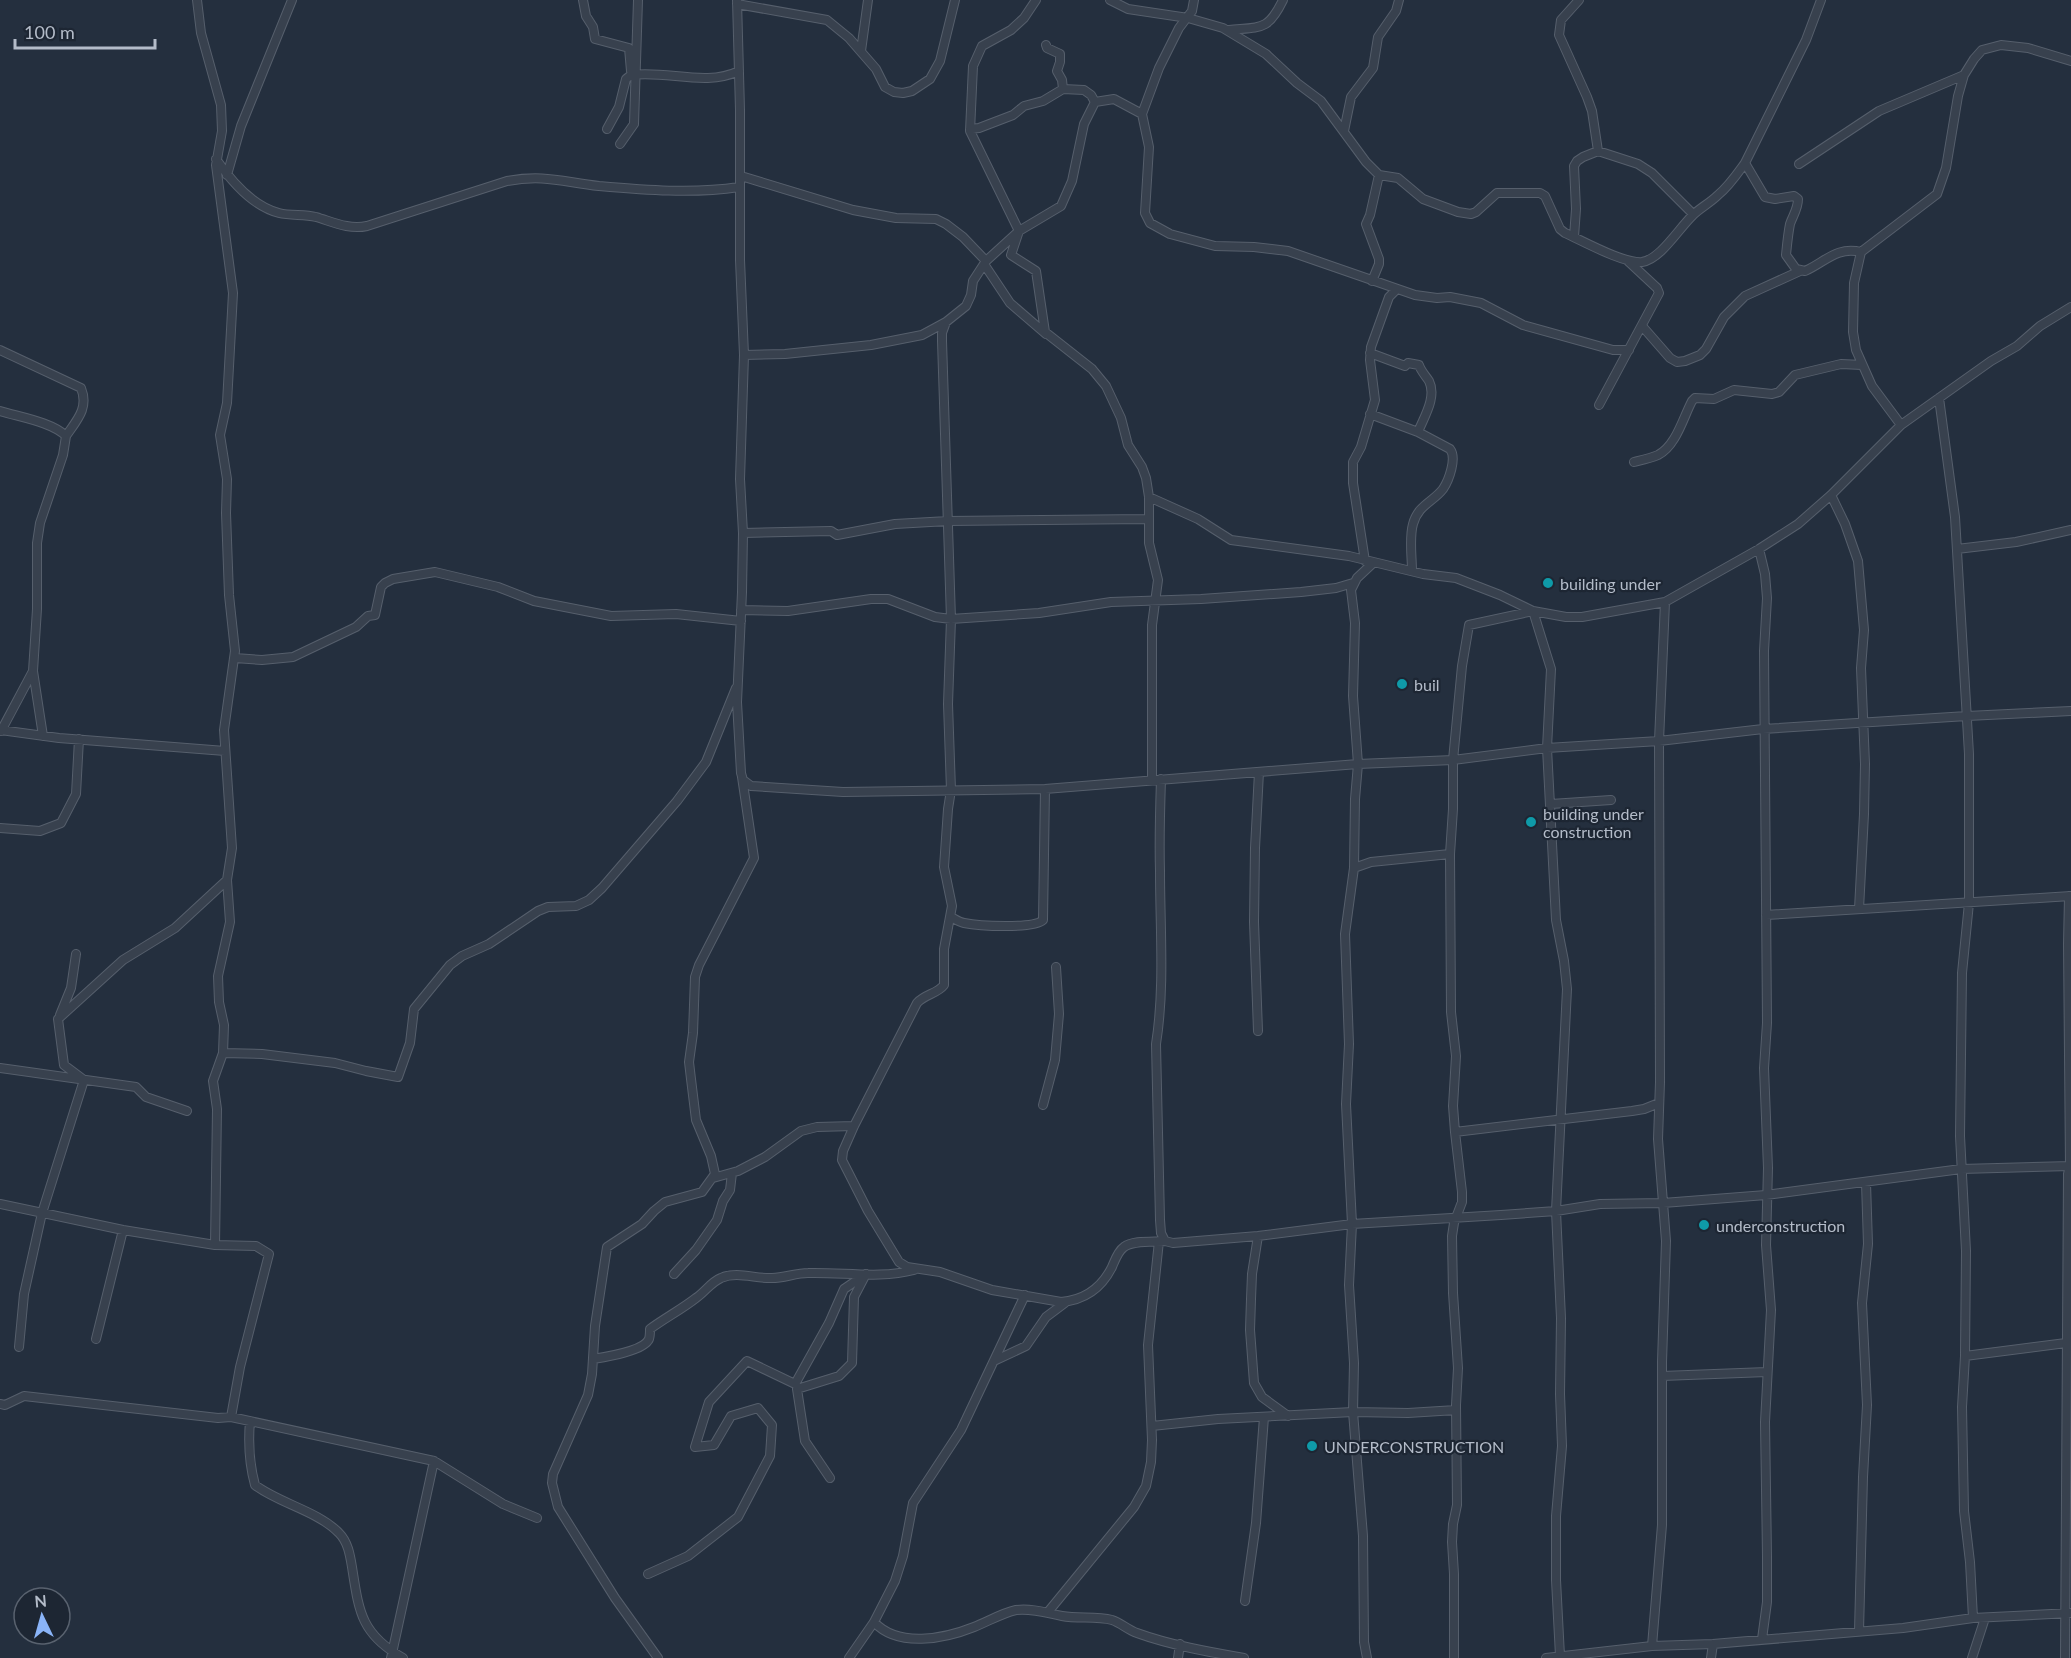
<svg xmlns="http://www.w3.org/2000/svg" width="2071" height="1658" viewBox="0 0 2071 1658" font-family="Lato,sans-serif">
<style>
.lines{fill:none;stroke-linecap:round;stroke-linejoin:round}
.street-casing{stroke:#565f6c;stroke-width:10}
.street{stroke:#38414e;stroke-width:8}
.culture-dot{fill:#0f9aa8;stroke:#1d2633;stroke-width:2}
.labels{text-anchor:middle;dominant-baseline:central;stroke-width:4.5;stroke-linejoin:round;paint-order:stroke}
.poi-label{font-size:16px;fill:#b4bcc9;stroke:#1d2633;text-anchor:start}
</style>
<rect width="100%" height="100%" fill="#242f3e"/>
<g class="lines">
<defs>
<path id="street" d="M197,0L201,33L221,105L222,131L216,165L233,293L227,403L220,435L227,479L226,513L229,595L235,651L224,730L232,848L227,880L230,922L218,976L219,1002L224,1025L223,1053L213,1081L217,1109L215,1245
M583,0L586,16L593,27L595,39L629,48L631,71
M737,0L740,110V260L744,355L740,479L743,533L742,592L737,702L741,773L743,780L751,786L843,792L1045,789L1358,764L1453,760L1547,748L1659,741L1763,729L1967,716L2071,711
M1036,0L1024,18L1011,30L982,46L973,66L970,131L1019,231L1011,255L1036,271L1045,332L1092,369L1106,386L1121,418L1128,445L1142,467L1146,478L1149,497V543L1158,580L1152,625V779
M1110,0L1128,9L1188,18L1223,28L1266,54L1297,83L1321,101L1366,162L1379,175L1398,178L1423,199L1458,212L1471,214L1476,212L1497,193H1540L1545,196L1560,229L1565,233C1583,241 1624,264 1642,262C1661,259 1679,228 1693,215C1700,208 1710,203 1718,195C1729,186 1737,174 1745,163L1806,40L1821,0
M1194,0L1192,11L1179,28L1159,68L1142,114L1149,147L1145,213L1150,223L1170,234L1215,246L1254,247L1288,251L1415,295L1437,298L1450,297L1481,303L1523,325L1613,350H1629
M1579,0L1561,20L1559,35L1587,97L1592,111L1598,151
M737,4L827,20L849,38L876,69L885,87L894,92L903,93L912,91L930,79L940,61L955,0
M1229,30C1261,27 1268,31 1283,0
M1046,45L1047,48L1060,54V62L1057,71L1062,80L1063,89
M861,51L868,0
M607,129L619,107L626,79L631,75C668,70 705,87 739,71
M970,129L979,128L1013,115L1024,106L1043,101L1063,89L1084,90L1091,95L1095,102
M1344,131L1351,97L1373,68L1378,37L1396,11L1399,0
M620,144L634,124L638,0
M216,159C231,181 252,206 279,213C291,216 304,214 316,217C333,222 349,230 367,226L507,181C544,174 563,182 599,186C645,190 693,194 739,187
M1745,163L1765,197L1775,199L1794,196L1798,199C1798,209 1793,215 1790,224C1788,234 1787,245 1786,255L1796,269L1805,271C1825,262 1837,246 1861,252
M1799,164L1879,111L1964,75
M227,175L241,126L292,0
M741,176L853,210L896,218L936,219L946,224L963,237L986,261
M1574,237L1576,209L1574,166L1577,161L1583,157L1598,151L1638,164L1652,173L1693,214
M984,264L1010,303L1046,334
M1372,281L1379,264V259L1366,224L1370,215L1379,175
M946,322L942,333V341L951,619L948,704L951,790L948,809L944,867L952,906L944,949V985C937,994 925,994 917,1003L854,1126L843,1151L842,1160L868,1211L899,1262L907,1267L940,1272L992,1290L1061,1302C1085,1300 1102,1287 1112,1267C1115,1260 1118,1251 1124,1247C1133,1240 1154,1242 1165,1241
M1642,326L1670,358L1677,362L1685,361L1700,355L1706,349L1724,317L1745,296L1800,271
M0,350L81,388C89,408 77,420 66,436
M1370,353L1405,366L1408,363L1419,365C1421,371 1425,375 1429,381C1437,397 1424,417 1418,432
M744,355L785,354L871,345L922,335L946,322L966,306L971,295L973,281L986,261L1019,231L1061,206L1072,181L1084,124L1095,102L1114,99L1142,114
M1939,398L1955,517L1969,754V903L1962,973L1960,1136L1966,1251L1965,1356L1962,1407L1964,1511L1970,1562L1973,1618
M1599,405L1659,293L1657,288L1628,261
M0,411C19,417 52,422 66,436L63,455L40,523L37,543V609L33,671L43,736
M1370,414L1418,432L1450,449C1457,458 1449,480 1443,489C1433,502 1418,505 1413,524C1409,538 1412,557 1412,571
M1901,425L1872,386L1856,350L1853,332L1854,283L1861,252L1937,194L1946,168L1958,96L1964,75L1974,59L1982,50L2001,45L2028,48L2071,61
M1634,462C1642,460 1651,458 1658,455C1676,446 1683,418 1692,401L1695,398L1714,399L1734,390L1772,394L1779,392L1795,375L1841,364L1862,365
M1831,495L1845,524L1858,561L1864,630L1861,668L1865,764L1864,814L1859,909
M1149,497L1198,519L1231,540L1349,556L1423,574L1456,578L1500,595L1533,611L1566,617H1582L1665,602L1759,549L1798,524L1831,495L1901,425L1991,361L2017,346L2040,326L2071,307
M743,533L831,531L837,535L895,524L948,521L1149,519
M1759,549L1765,574L1767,598L1764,651L1767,1023L1764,1068L1768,1168L1766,1245L1771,1310L1765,1422L1767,1556V1602L1762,1639
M1957,549L2016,542L2071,530
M1365,561L1353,483V462L1361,447L1375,400L1370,360L1371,347L1389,297L1397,289
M741,610L788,611L871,599H888L935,617L951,619L1039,613L1111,602L1201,599L1301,592L1336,588L1353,583
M235,658L262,660L293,657L356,627L368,616L375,615L381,587L385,583L393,579L435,572L498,587L534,601L611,616L676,614L741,621
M0,730L59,738L225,751
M1,731L33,671
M1161,779C1160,810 1159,840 1160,871C1160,929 1165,987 1156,1044L1160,1220L1161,1233L1165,1241L1173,1243L1258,1236L1352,1224L1501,1215L1556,1211L1600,1204L1663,1203L1766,1195L1961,1169L2071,1166
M1551,804L1611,800
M0,828L40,831L61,823L76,794L79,739
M1354,868L1371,862L1450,854
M1766,915L2071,896
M951,917C955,919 959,922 964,923C978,926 1034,929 1043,920L1045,789
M60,1015L71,988L76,954
M1258,1031L1254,922L1255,848L1259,772
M223,1053L262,1054L335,1063L366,1071L398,1077L410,1043L414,1009L450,965L462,956L489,944L538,911L548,907L576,906L589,900L602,888L677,801L706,762L736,688
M0,1068L136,1087L146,1097L187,1111
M1043,1105L1055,1060L1059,1014L1056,967
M1455,1132L1632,1111L1644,1109L1659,1103
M713,1178L738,1171L765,1157L801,1131L817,1127L854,1126
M0,1204L123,1230L215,1245L256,1246L269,1254L240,1367L231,1417L218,1418L24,1396L5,1405L0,1404
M1258,1236L1252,1274L1251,1299L1250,1330L1254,1383L1262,1397L1288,1416
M674,1274L696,1250L717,1220L723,1201L730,1190L732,1173
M96,1339L123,1230
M19,1347L24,1294L42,1213L84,1080L64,1065L58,1019L123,960L175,928L227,880
M1965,1356L2066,1343
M593,1359C605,1357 644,1351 649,1339C650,1336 650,1332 650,1329C665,1318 682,1309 696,1298C705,1292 711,1282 721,1278C737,1271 756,1279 772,1278C784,1278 796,1273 808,1273C844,1272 880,1279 914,1270
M994,1361L1026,1346L1046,1317L1066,1302
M1662,1376L1767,1372
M231,1417L434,1461L391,1658
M250,1421C248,1444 249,1463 255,1485C278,1503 318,1511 339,1533C348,1542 350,1555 352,1567C359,1612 361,1634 403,1658
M1152,1426L1218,1419L1353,1412L1408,1413L1456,1410
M434,1461L503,1504L537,1518
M830,1478L805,1441L797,1389L839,1376L852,1363L854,1297L865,1276
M648,1574L688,1556L738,1517L770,1456L772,1425L758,1408L731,1416L714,1445L695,1447L709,1402L747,1361L795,1384L829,1323L844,1289L866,1274
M1245,1601L1256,1523L1264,1417
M1048,1612L1134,1507L1146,1486L1151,1462L1152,1440L1148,1345L1159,1241
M874,1622C898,1648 944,1639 974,1627C987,1622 1002,1613 1016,1610C1032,1608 1047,1613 1062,1616C1078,1619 1096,1616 1112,1620C1121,1623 1128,1630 1137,1633C1170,1645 1209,1652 1244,1658
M1859,1631L1863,1477L1867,1405L1862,1303L1868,1244L1866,1183
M1652,1646L1662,1525V1362L1666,1241L1658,1139L1660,1082L1659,741L1665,602
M658,1658L615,1598L558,1507L552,1483L553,1474L588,1395L592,1374L595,1326L607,1247L642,1224L654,1211L665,1202L702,1192L715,1174L711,1156L696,1120L691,1079L689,1062L693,1033L695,977L699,965L754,858L742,777
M849,1658L874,1622L895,1581L903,1556L913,1503L961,1430L1025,1295
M1178,1658L1180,1644
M1367,1658L1364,1642L1363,1536L1353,1412L1354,1363L1349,1285L1352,1224L1346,1104L1349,1044L1345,934L1354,868L1355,799L1358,764L1353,696L1355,623L1351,590L1357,578L1373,563
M1454,1658V1574L1452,1542L1453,1524L1457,1505L1456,1405L1458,1368L1453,1293L1452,1236L1454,1223L1462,1202V1192L1455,1132L1453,1106L1456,1056L1451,1012L1450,854L1453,809V760L1462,666L1469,625L1533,611L1551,669L1547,748L1556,920L1564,961L1567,989L1556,1211L1561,1318L1560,1394L1562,1446L1556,1516V1580L1560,1656
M1546,1658L1652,1646L1713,1644L1903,1628L1973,1618L2071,1613
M1711,1658L1713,1644
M1972,1658L1985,1618
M2065,1658L2068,1174L2070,1166L2068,944L2069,896"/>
</defs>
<use href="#street" class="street-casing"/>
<use href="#street" class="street"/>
</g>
<g class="culture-dot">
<circle cx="1548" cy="583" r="6"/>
<circle cx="1402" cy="684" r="6"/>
<circle cx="1531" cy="822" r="6"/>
<circle cx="1704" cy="1225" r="6"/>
<circle cx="1312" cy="1446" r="6"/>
</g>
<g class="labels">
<g class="poi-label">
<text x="1560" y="583">building under</text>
<text x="1414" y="684">buil</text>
<text x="1543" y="813">building under<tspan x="1543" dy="18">construction</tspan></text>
<text x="1716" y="1225">underconstruction</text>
<text x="1324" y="1446">UNDERCONSTRUCTION</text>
</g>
</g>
<g transform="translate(42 1616) rotate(355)"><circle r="28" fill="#1d2633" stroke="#59626f" stroke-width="1.5"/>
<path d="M0-4.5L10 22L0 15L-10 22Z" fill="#8ab4f8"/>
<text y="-9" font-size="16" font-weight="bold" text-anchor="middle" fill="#b4bcc9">N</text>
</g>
<path d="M15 39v9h140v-9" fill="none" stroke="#b4bcc9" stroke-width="3"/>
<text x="24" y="39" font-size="18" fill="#b4bcc9" stroke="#1d2633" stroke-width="4.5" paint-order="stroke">100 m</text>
</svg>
